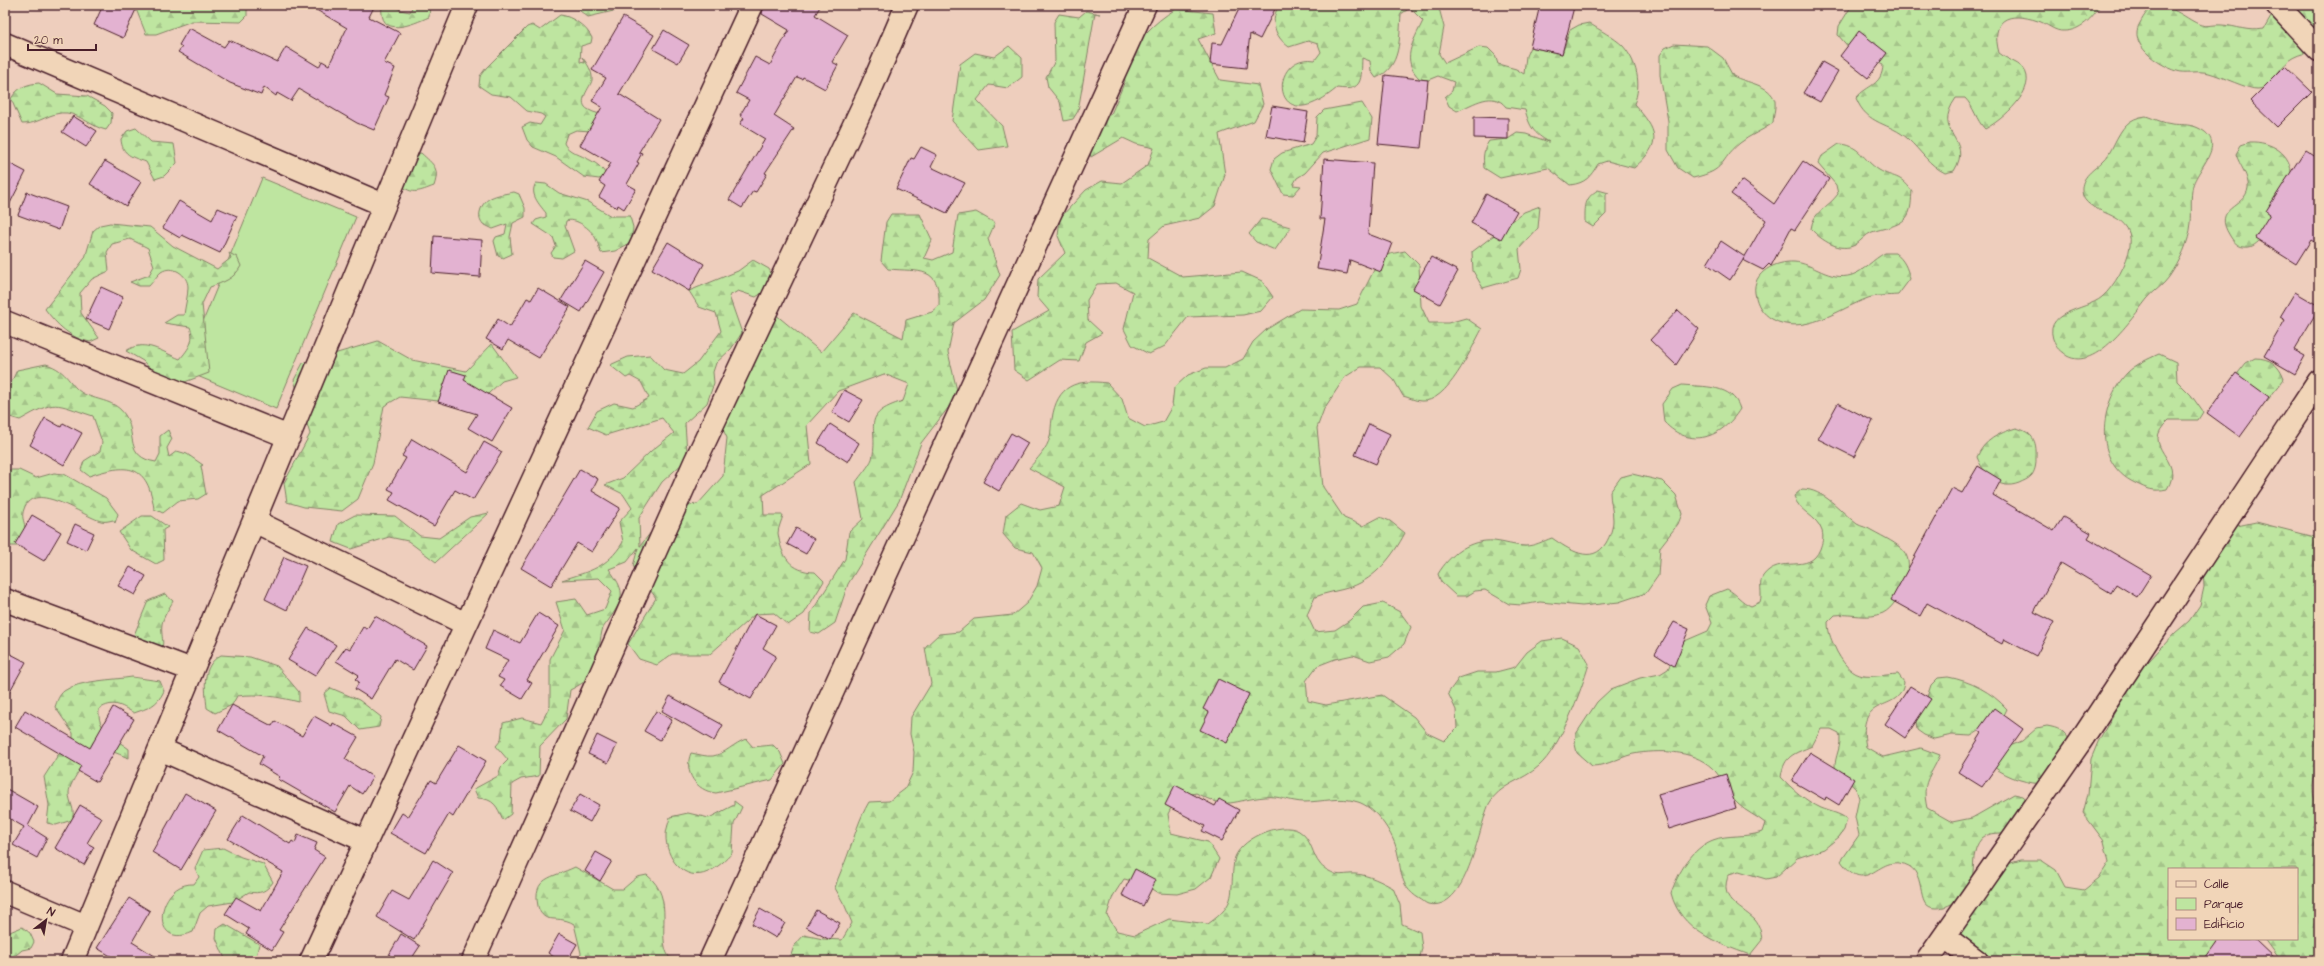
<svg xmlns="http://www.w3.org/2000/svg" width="2324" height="966" viewBox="0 0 2324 966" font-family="'Architects Daughter',sans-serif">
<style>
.green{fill:#bee5a0;stroke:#848266}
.forest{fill:url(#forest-firs);stroke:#848266}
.building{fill:#e3b2d1;stroke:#4a1f2b}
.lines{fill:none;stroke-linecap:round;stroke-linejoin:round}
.minor-casing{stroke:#4a1f2b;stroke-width:25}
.minor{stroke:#f1d5b8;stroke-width:22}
</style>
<defs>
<pattern id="forest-firs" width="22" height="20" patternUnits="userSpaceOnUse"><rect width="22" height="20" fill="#bee5a0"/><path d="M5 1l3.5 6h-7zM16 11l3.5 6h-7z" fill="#a5c48a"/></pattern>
</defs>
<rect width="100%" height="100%" fill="#eecebd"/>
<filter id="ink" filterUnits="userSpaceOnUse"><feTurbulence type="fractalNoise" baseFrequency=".025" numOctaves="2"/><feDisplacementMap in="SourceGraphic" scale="8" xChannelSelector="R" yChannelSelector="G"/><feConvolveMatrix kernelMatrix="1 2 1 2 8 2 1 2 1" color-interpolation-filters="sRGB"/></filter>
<g filter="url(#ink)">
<path class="green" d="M262,178L356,217L276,409L183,370Z"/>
<path class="forest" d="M138,5H247V16L241,22L192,21L156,34H146L136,9Z
M382,5H394L400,10L410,12L413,5H430L429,17C413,24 378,40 382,5Z
M579,5H639L588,17L580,11Z
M1279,5H1440L1439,8L1444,27L1439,54L1445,63L1479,47L1488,48L1495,55L1498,64L1516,69L1524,74L1526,56L1530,47L1562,54L1570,30L1579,25L1589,23C1599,30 1614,37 1623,46C1637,62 1642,84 1634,104C1658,131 1663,143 1634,168L1607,161L1598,164C1590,177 1586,183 1570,185L1548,168L1500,178L1484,168C1483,157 1483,150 1489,141L1508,139L1517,133L1526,134L1549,142C1533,133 1530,127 1525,110L1506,107C1493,90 1474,104 1457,111L1449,106L1445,97L1452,91L1454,82L1438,76L1428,80L1420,79C1400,60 1413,42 1423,21L1410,8L1401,14C1399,38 1402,67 1376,78L1371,71L1370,61L1362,58C1361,78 1364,92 1337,88C1271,144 1266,52 1315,60L1321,52L1318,44L1308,41L1289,47C1274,36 1270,21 1279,5Z
M1852,5H1895L1931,9L1952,5H2100C2093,18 2080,31 2064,31C2055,32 2046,23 2038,21C2008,11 1990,19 1999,53C2006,59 2017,62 2023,68C2040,88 2001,121 1985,129C1976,120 1974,107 1965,98H1956C1930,135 1975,137 1954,171L1945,173C1929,165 1921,151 1908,139C1890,122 1867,126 1856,98C1868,84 1882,86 1883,65L1850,49L1838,35L1839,26Z
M2278,5H2319V52C2276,52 2278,88 2258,89C2249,90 2221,76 2209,73C2198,70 2185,74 2177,71C2158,65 2127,44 2140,23C2144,16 2148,8 2156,7C2172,4 2187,20 2201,25C2207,27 2215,24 2222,25C2238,26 2246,32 2264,29Z
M1176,9L1213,13L1216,33L1198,39L1220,80L1258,85L1263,104L1254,121L1219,134L1225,175L1215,206L1200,218L1164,226L1149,239L1148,258L1183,277L1242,272L1262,281L1273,297L1261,311L1243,315L1188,317L1165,346L1149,354L1132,345L1124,329L1133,292L1116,283L1097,284L1087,300L1088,320L1102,333L1086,342L1079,361L1060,360L1029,380L1014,370L1012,332L1049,311L1037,297L1038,279L1065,253L1058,236L1060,218L1086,190L1102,181L1122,183L1148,165L1154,148L1136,144L1123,138L1091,157L1086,139L1093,122L1111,114L1125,81L1122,63C1138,41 1152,23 1176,9Z
M1086,11L1100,14L1095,13L1078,111L1073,119L1064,121L1060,102L1048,87L1046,77L1055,61L1054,22L1059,14L1079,17Z
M560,15C572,16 587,27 592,38L591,43L581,46L580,62L585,63L582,57C587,63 593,72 592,80C591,87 575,103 589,110C594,113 601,114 607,116L591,131L576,130L567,134L564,143C569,156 595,156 605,173L603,178L599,179L584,177L556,157L533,147L527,140L522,127L530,123L540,125L545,117L541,114L527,111L511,97L491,94L479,86L480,76L486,68L527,27L532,25L540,30Z
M1674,44L1707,46L1723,58L1733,76C1746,83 1770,84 1775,101C1776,107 1773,117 1773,123C1762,131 1750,135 1740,143C1718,161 1728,170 1693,178L1678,168L1668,150V121L1660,75V55L1665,48Z
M1009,46L1022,58V77L1008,88L989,85L977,100L1002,126L1007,146L979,150L952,121L960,64L975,53L994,57Z
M39,83L57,94L87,96L105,106L112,113L111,123L106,130C92,127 81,115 67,113C51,111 38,125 22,124L11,99C17,88 26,84 39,83Z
M1362,103L1372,119L1370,138L1323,153L1305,173L1297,178L1293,185L1301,186L1293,195L1283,194L1271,169L1274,159L1282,153L1311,144L1316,136L1317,117L1324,110Z
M2146,116C2155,119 2163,123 2172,124C2181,125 2188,124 2196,127C2230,141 2199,166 2193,185C2190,197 2192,211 2191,223C2189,243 2180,261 2169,277C2163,286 2153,291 2147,299C2132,318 2096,372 2067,356C2063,353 2057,349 2055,344C2039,310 2086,311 2102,297C2114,287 2128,262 2130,246C2135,208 2083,217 2082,191C2081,176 2094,170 2103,161C2108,157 2111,150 2114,144C2122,128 2128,118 2146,116Z
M136,128L151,142L174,144L177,163L164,176L155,179L146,162C132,157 122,155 121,139L127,131Z
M2250,142C2270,141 2293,153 2291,177C2290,186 2266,229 2260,240C2255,245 2251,248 2244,247C2238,247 2233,241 2230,236C2211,206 2245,209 2248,188C2250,177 2239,165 2236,154L2241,145Z
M1839,144C1859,144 1863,160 1879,170C1894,179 1899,173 1912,191C1911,199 1912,211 1906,218C1898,227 1883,228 1872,232C1865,235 1861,241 1855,245C1840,253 1821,240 1811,229C1813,211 1828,208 1838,194L1836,185L1818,164L1822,156Z
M421,153C434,165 440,168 434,186C420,191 412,196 400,184L402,157Z
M536,183L546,184L559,193L588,202L611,216H631L630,217L633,227L632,242L615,251L601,253C599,248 598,242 595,237C591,229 575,217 566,221L565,226L574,251L562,258L553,257L551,253L556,246L553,237L533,224L536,220L546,217V213C539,204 529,194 536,183Z
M1598,190L1609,193L1606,194V214L1593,227L1585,222C1585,207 1584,198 1598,190Z
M514,192L519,194L525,208V217L513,223L510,237L512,254L503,258L498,256L494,241L496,237L505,234L507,224L493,229L483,224C480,220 479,217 480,212C484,195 500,195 514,192Z
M1540,206L1538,228L1519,249L1521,269L1518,278L1483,288L1473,271L1472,252L1524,212Z
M976,212L995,223L988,239L1000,275L984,300L954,323L948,352L958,395L921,443L899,501L848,584L835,623L819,634L810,632L811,613L845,559L849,532L863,519L856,482C861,475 869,466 872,459C880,427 858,415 903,401L909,384L884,374L838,391L807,425L811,464L763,495L764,515H783C782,520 778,528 778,533C781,556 791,572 815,572L824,581L804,614L788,625L774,613L755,614L710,654H672L657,665L639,659L628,644L656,598L633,566L638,548L627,562L609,569C624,590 626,596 610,618C608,622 603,626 602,631C595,663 606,672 570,690L566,719L540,746L539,776L521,779L512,784L511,814L503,820C497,806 494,799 478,798L474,789L498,776L501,767L508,760L496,746L501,740L503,723L522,718L541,723L550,706V659L565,630L556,602L576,599L587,615L605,609L612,591L599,578L562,580C590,571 607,568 623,542L619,522L632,508L623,494L605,485L623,478L651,451L674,433L662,418L606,435L588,427L597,411L614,403L633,407L649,398L641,382L630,376L626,378L610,365L628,357L650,355L664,370L683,374L698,362L721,331L716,313L699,307L689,291L738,271L753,260L769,269L772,275L765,291L756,297L738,291L729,296L742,333L731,349L716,363L713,372L714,383L707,403L685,423L687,453L684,462L662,482L639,518L640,546L663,517L679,506L698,504L723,476L727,438L719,421L775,314L821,352L854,313L903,338L906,320L932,312L939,306C941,265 919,272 888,269L881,261L886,222L891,214H920L932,240L924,258L933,260L952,252L958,215Z
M1261,219C1273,220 1280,225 1291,227L1275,250L1256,242L1249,234Z
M110,223L150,227L173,246L217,269L231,258L229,253L237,257L241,266C234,279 224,282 210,287L202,304L209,373L182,383L162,382L143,361L126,351C144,338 162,352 180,359C189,348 195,341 190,327L164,323L177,315H184C185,306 188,296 188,287C188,275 173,264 161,272C157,275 153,282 149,286H139L130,282L149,275L154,266L148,248L130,239L112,244L107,252L109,271L92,279L80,293L81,313L99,338L90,342C70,338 57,325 45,309L85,258L93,231L100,225Z
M1405,251L1419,265L1421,306L1429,323H1448L1466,318L1482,329C1471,349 1447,404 1421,401C1415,401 1408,397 1403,396L1394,380L1380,367H1361L1345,377L1324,409L1317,428L1323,487L1344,518L1363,526L1380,517L1390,521L1405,533C1393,556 1376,578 1351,587C1339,591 1327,592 1315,597L1307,615L1315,632L1335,630L1350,620L1363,607L1383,603L1400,612L1411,627L1404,644L1389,657L1370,661L1353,655L1335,659L1317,666L1306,681L1308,701L1326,705L1382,695L1414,717L1427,733L1444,741L1457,728L1456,710L1448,693L1459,678L1477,672H1496L1515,667L1527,652L1542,641L1562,638L1579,646L1589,664C1581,691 1560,748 1539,766C1523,781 1499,784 1489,804C1478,829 1467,913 1428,904C1425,903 1422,900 1420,899C1396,885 1403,866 1395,844C1389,828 1374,807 1358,802C1340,796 1323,802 1304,802C1291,802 1278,795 1265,797C1232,800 1229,811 1196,793L1176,798L1168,814L1171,833L1208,842L1219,859L1211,877L1196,889L1177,894L1158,893L1142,883L1124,879L1113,896L1107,915L1117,931L1135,935L1169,919L1208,924C1239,902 1229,894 1234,861C1237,840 1281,820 1299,831C1312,839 1312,855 1320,864C1322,868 1331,872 1335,874C1341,876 1350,873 1356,874C1369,875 1382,882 1393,888L1400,905L1402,924L1420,932L1422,948L1419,961H789L794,946L804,935L823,939L842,940L852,923L845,906L835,888C838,876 844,866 848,854C855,835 859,819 869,802L889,801L905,789L913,772L914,752L910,734L911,717L931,684L925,647L939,634L959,632L974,619L1013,615L1027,603L1037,586L1042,568L1033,552L1015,548L1003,534L1006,515L1021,503L1040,510L1059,506L1065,487L1029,468C1037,459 1047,449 1050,437C1051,432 1051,425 1052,419C1057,385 1076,379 1107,383L1122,399L1128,418L1145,427L1163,422L1172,406L1174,388L1188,375L1206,368H1225L1243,359L1253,342L1267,329L1300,309L1339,310L1357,304L1374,270L1385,255Z
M1885,253H1895C1904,260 1907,267 1910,279L1898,295C1889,296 1877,295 1868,298C1839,309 1803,337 1772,319C1762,313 1757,305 1755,293C1752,272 1776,261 1794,262C1813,263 1829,282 1852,275C1864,271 1873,259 1885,253Z
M378,341L412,360L466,371L492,344L516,377L502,381L476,405L400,397L384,406L373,463L358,499L342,511L304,507L287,502L284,483L310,434L294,380L303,363Z
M2159,354L2176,362L2177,381L2191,395L2203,412L2198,420H2169C2137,448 2187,458 2167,489C2154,492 2147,489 2135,483C2092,463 2099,403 2127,373C2136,364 2148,359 2159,354Z
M2255,358C2270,358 2279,365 2284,379L2267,401L2259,406L2234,378L2246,363Z
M46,364C69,371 69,386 84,394C99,401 115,400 125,415C137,433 124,457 156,462L160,454V436L168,430L172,439L167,448L169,457L177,451L187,454L203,465L201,466L206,494L198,499L178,501L163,513L154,509C148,464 128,463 89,476L81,470L84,461L100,451L102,442L93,416C53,403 57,399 20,420L10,417L9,387L17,370Z
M1682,385C1703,387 1733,384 1740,409C1722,438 1690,450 1664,422L1662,404L1673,389Z
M2016,428C2032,432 2037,440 2036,457C2036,463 2036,469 2032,475C2029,479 2023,481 2019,483C1999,491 1984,475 1977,457C1984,440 1999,433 2016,428Z
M9,470H19L36,478L54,473L64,474L106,498L118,514L115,523L113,520C109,521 105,522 101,521C84,517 34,479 24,509C21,517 24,520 25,527C26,533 24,540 23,546H5V472Z
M1632,474L1662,481L1676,495L1682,514L1678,524L1660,547L1658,576L1646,593L1619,602L1582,606L1540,602L1521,605L1509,604L1485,590L1475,591L1467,596H1456L1441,582L1438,574C1450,554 1470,539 1494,541C1504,542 1515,546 1525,546C1535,546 1543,541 1552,538C1568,549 1592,566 1606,543C1610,536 1613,528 1613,520C1613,510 1610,501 1610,492L1621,477Z
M1802,489C1824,489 1840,511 1857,524C1862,527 1867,527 1871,530C1900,546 1918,551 1903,586C1899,596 1893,608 1883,613C1869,620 1850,613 1835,615L1828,622C1828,634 1832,641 1837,652C1855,684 1867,676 1898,674L1904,682C1901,716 1855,691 1866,747L1883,757L1921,748L1940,755C1930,778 1921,781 1927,808L1952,822L1972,818L2014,794L2023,796L2030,802L2012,833C2003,833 1989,832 1982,838C1971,850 1975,865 1972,879C1969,893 1952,908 1937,908C1911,909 1932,867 1899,863C1876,860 1865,895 1841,861L1859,835L1855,817L1859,798L1856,789L1835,769C1834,756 1843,746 1839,733L1831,729H1821L1812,746C1794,754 1784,755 1781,777C1792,789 1806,801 1821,808C1831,812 1839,813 1847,819L1844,830L1839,837L1824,849L1797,858L1776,877L1766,879L1739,871L1729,874C1718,900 1739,905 1755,920C1760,926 1761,933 1762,940L1750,955C1717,943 1680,930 1671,893C1678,873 1692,848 1713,840C1728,834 1746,838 1762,832L1765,823C1757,816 1746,812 1738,804C1728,795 1724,782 1716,772C1697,750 1664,750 1639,753C1622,755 1609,766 1592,766L1577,753L1575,744L1576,734L1597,702L1611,689L1640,678L1660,674L1668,669L1680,643L1708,631L1712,623L1705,605L1709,596L1727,589C1737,594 1741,602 1751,606L1760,602C1763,593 1758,583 1763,576C1780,553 1809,576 1820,549C1822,543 1824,538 1822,531C1817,515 1799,513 1794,496Z
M489,513L436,562L408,541L389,537L351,549L333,542L338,524L355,515L395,516L420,536L439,538L470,517Z
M142,516H152L168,527L163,530L164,560L156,564L131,550L119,532Z
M2256,522L2319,538V767C2311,782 2311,794 2319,810V961H2280L2264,939H2297V869H2169V939H2218L2207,961H1973L1955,947L1960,910L2001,866L2021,860H2041L2056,870L2065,887L2084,890L2099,878L2109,862L2104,841L2083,813L2088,794L2091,759L2098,742L2135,676L2175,633L2189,621L2200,605L2204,587L2203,568L2222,538L2237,526Z
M165,594L173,601C170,607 163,617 162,624C160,640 169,646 153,659L134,635L148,601Z
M221,655L250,657L277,666L299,692V702C279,697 258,693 237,696L232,705L215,713L207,708C205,688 201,666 221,655Z
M132,677L160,681L164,691C157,706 148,708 134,713C120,705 114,700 99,709C97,731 113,737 129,749V758C122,756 110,749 102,750C91,751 69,782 69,793C69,803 76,809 72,820L56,825L47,823L49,805L44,777L58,755L73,743V733L55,707C57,701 59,695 64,691C79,680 114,680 132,677Z
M1948,677C1970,681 1992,692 2007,709L2002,719L1985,724L1979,731L1971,736L1952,735L1934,739L1924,735L1917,730L1916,720L1925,703L1931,685L1938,678Z
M331,688L359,700L381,717L379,727L360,730L346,716L329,711L324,694Z
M2047,726C2058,728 2064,730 2070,741L2046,784C2029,784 2008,778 1994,767L2003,749L2022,741L2037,728Z
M746,739L753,747L773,745L780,752L785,764L772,780L716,793C696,791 683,772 691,753C698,754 706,757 713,756C725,754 734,743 746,739Z
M734,801L742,807L734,824L732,853C726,860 717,868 708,872C684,883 665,857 666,835C666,829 669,823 670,817L688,813L709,818L734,805Z
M223,848L241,857L263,864L273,882C266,892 260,894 249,892L233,902L208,906L200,913L193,932C148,952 156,882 194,884L199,877L195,868L203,850Z
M575,867L613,889H623L637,877L647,875C677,899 655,935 669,957L693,961H645L644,955L616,956L612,961H580L581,953L574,924C564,918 557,920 547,918C542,916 539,911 538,906C532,877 552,878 575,867Z
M225,924L259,944L255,961H226L216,938L217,929Z
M22,927L30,933L34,942L31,948L22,950L9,961H5V934Z"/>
<path class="building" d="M103,5H138L123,38L94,25Z
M308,5H375L369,17L400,33L384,63L395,68L384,95L389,97L374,130L357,123L299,89L291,101L277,93L276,96L264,87L261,95L230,83L178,52L182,47L179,45L189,28L224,47L229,40L277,62L286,47L319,67L322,61L329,65L347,28Z
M764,5H821L815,15L848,35L832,62L838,65L825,89L803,77L802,79L797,77L774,116L794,129L765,173L767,174L756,192L753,191L742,208L729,200L765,139L740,124L744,118L740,115L749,100L736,93L755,57L770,65L789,30L762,14Z
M1241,5H1277L1260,39L1250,34L1246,68L1210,64L1212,43L1222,44Z
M1540,5L1574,7L1562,54L1530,47Z
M623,17L654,35L619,94L659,119L639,152L642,153L637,162L639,163L627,184L636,189L624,209L618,205L617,208L599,197L605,186L599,182L611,163L580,145L602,107L592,101L606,78L592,70Z
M664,30L689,45L678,63L653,49Z
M1859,31L1887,53L1868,78L1840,56Z
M1822,62L1838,71L1820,102L1803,93Z
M2285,66L2312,92L2277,127L2250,101Z
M1385,75L1428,80L1421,148L1378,144Z
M1272,106L1308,112L1303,143L1266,136Z
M73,116L97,131L86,147L62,132Z
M1474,117L1508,118V139L1474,138Z
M921,147L937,155L931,167L965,183L947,213L896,189L911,158L914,159Z
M2305,150L2319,159V245L2311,240L2296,264L2255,238L2270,214L2266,211Z
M1324,159L1373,163L1368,234L1392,243L1381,272L1350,260L1347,274L1317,269L1325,219H1320Z
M5,161L26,172L5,213Z
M105,161L141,182L126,206L90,184Z
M1803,161L1829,179L1795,230L1791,228L1771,266L1769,264L1763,270L1743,260L1766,220L1731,194L1742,180L1774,204Z
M27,192L67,207L59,230L18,215Z
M1486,194L1517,211L1501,239L1471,223Z
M179,201L212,220L218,208L237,216L220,253L182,235L180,238L163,228Z
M434,236L482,240L480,277L432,273Z
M1721,241L1745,257L1730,280L1707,264Z
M668,242L704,264L689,291L652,269Z
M1431,257L1458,271L1440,304L1413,289Z
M585,261L604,272L581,312L561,300Z
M101,287L123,297L109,329L86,319Z
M538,288L570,307L539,358L508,340L503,349L486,339L498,319L510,327L527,298L531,300Z
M2295,292L2319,306V308L2294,350L2305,356L2295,374L2264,356L2285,320L2280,317Z
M1678,310L1699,329L1676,365L1650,340Z
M449,370L466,375L464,380L512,408L492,442L468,428L477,414L438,402Z
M2236,373L2269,397L2240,437L2207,413Z
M844,390L863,400L849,422L832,412Z
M1838,403L1873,421L1854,457L1818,439Z
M45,418L61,427L63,423L82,433L64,465L30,445Z
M830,424L859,443L848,462L818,443Z
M1369,424L1390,434L1376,464L1355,455Z
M1011,433L1028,443L999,491L983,482Z
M412,439L467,472L484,442L502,452L473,500L455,490L434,526L389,500L394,492L388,489L406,458L402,456Z
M1978,466L2001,480L1993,495L2054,531L2063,517L2091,533L2088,538L2151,575L2137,597L2116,584L2111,593L2061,563L2034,612L2054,622L2036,656L2004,639L2002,644L1927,603L1920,616L1891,600L1952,488L1962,493Z
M580,469L598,479L592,491L620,508L592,552L577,543L551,586L521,568Z
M32,515L61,532L44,561L15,544Z
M75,524L94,533L86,550L67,541Z
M796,528L814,539L806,554L787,544Z
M284,557L306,566L287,610L265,599Z
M130,567L146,576L135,595L118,586Z
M538,613L559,626L527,680L532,683L522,699L500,686L504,680L498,677L508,660L485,649L493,630L520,643Z
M755,614L776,625L763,648L776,656L751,699L719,682Z
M375,616L427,646L413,670L395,659L371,699L355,689L359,682L355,679L359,675L336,661L346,647L350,649L363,627L367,629Z
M1674,622L1689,629L1674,666L1655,654Z
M308,628L336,645L315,676L288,660Z
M5,651L26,662L5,700Z
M1218,679L1249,694L1227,743L1200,730L1209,712L1203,709Z
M1910,686L1931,699L1905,738L1885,724Z
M670,696L723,725L714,741L662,711Z
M232,705L272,726L275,721L302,736L314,716L332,726L333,723L358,737L345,759L373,777L362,794L350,786L335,812L278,779L280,777L259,764L263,756L218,730Z
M113,707L134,719L97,782L78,771L81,766L15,727L25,710L90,748Z
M1994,708L2023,729L1982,787L1958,772L1982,733L1978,730Z
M656,711L672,720L660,740L644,731Z
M597,735L617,745L608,763L588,754Z
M459,745L486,761L453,817L449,814L426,853L390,833L402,813L408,817L431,780L436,783Z
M1810,752L1854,779L1839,805L1826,797L1825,800L1792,781Z
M1726,774L1736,808L1669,829L1658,794Z
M1175,785L1215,806L1219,799L1239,810L1222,841L1202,831L1205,826L1165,805Z
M5,788L38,807L28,826L47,838L37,858L13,845L24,827L5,816Z
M185,793L216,811L181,870L152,852Z
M580,794L599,805L590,822L570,811Z
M80,805L102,818L87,843L94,847L84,865L55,848Z
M243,815L290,844L292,841L295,843L298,835L317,843L314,850L325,857L279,930L283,932L272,950L246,934L249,929L225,914L236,897L261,911L283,872L228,839Z
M596,852L612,861L600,881L585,871Z
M433,860L453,873L414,940L377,917L392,891L409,900Z
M1135,869L1156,880L1143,906L1122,895Z
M129,898L150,911L132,942L163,961H119L97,948Z
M760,909L785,923L776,938L752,924Z
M816,910L840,923L830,940L806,927Z
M401,934L420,946L410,961H398L389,955Z
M559,934L577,944L567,961H560L548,953Z
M2219,939H2254L2277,961H2203Z"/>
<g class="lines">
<defs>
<path id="minor" d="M2277,5L2319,50
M5,44L384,205
M5,322L289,437
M254,521L466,624
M5,600L192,670
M160,749L366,841
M5,892L86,926
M1945,937L1977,961
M72,961L467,5
M311,961L752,5
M473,961L695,462L870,91L907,5
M710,961L1145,5
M1927,961L2080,742L2319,381"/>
</defs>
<use href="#minor" class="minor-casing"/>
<use href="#minor" class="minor"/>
</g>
</g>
<rect width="2324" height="966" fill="none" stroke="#f1d5b8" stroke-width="20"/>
<rect x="10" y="10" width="2304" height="946" fill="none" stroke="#4a1f2b" stroke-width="1.5" filter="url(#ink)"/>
<rect x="2168" y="868" width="130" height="72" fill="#f1d5b8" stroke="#ae8c80"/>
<rect x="2176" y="881" width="20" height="6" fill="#f1d5b8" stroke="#ae8c80"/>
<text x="2204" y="888" font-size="12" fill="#4a1f2b">Calle</text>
<rect x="2176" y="898" width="20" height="12" fill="#bee5a0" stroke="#ae8c80"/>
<text x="2204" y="908" font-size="12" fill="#4a1f2b">Parque</text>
<rect x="2176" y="918" width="20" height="12" fill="#e3b2d1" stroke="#ae8c80"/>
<text x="2204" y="928" font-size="12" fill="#4a1f2b">Edificio</text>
<g transform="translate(46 920) rotate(31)" stroke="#f1d5b8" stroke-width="3" paint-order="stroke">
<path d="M0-3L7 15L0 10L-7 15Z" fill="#4a1f2b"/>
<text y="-6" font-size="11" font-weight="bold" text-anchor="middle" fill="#4a1f2b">N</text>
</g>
<path d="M28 44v6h68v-6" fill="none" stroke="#4a1f2b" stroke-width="2"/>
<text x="34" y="44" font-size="12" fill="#4a1f2b" stroke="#f1d5b8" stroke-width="3" paint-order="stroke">20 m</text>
</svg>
